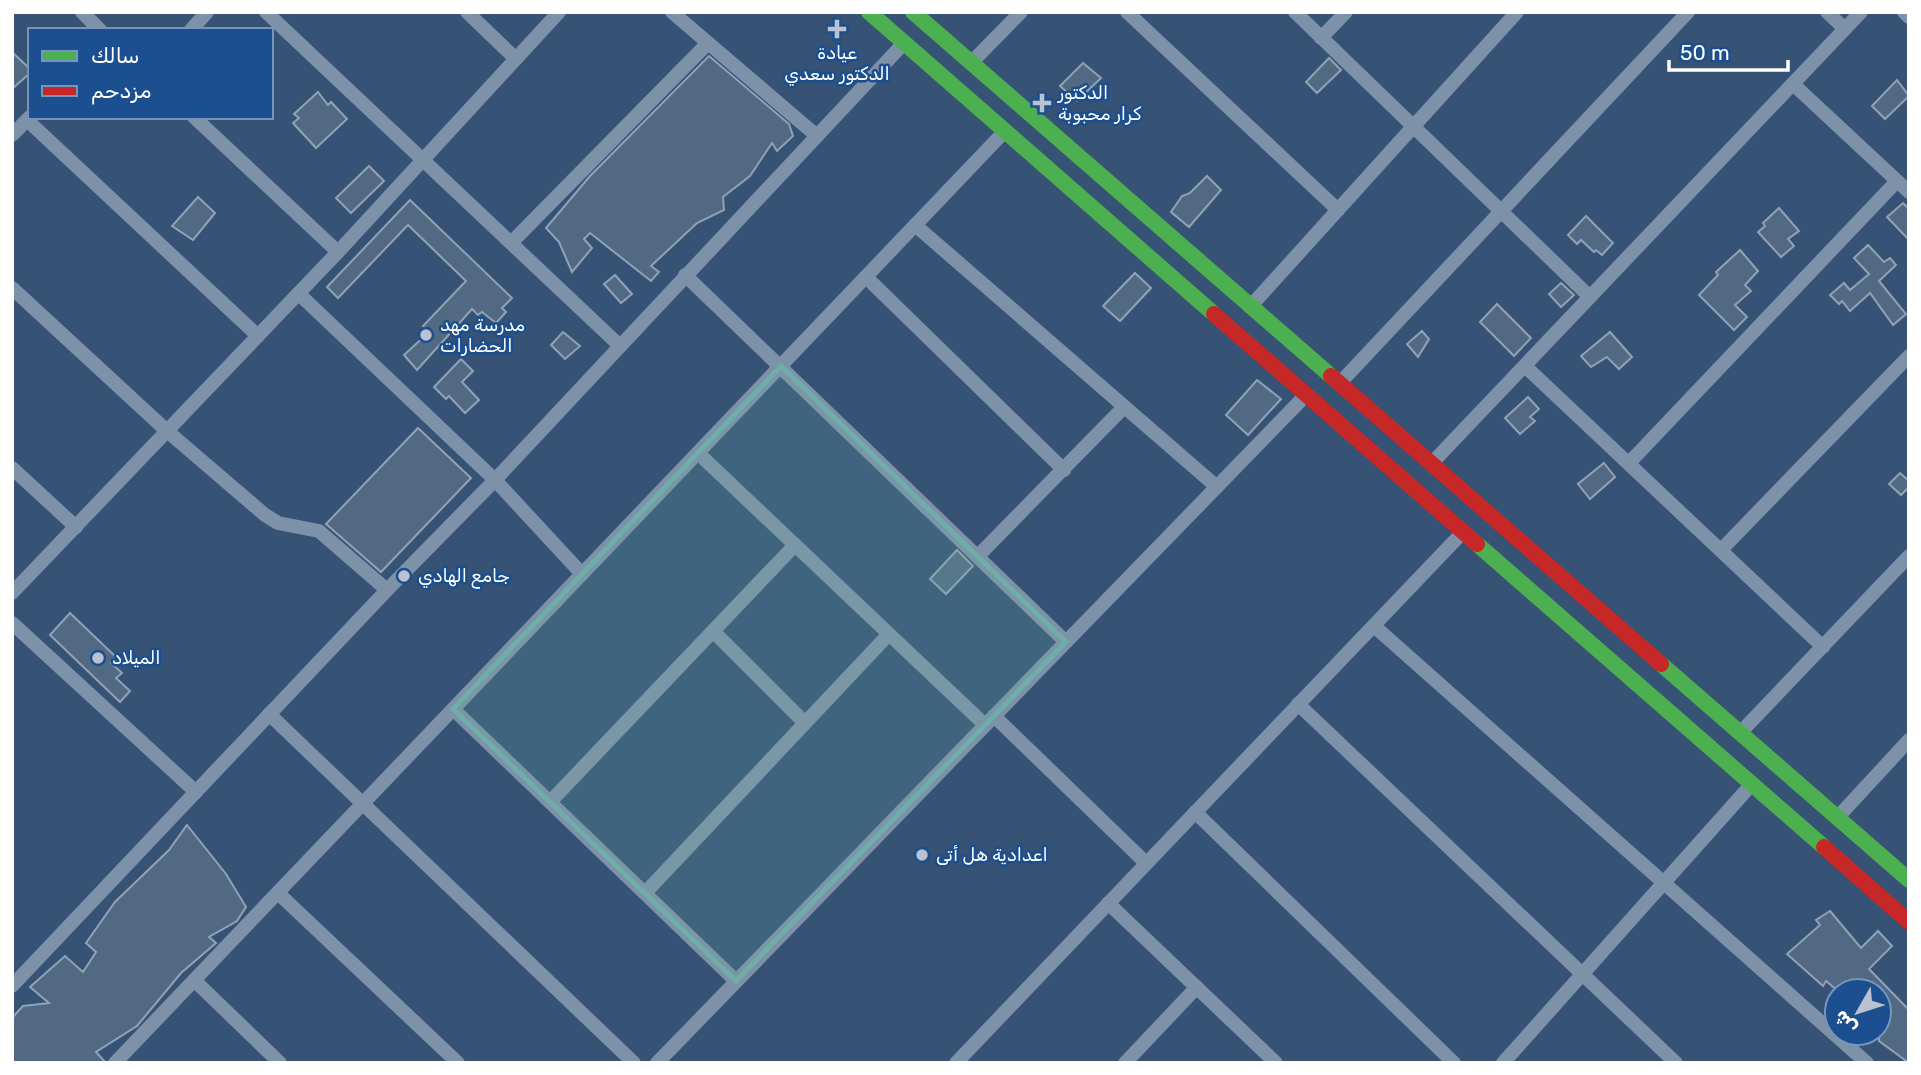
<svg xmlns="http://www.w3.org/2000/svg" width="1921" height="1075" font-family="Rubik,Cairo,sans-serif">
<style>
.building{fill:#526984;stroke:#92a2b6;stroke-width:2}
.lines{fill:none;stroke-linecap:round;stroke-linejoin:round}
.street{stroke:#7d92a8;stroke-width:14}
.fast{stroke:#4caf50;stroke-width:16}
.jam{stroke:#c62828;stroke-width:16}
.marked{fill:#6fada8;fill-opacity:0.2;stroke:#6fada8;stroke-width:5;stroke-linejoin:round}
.poi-dot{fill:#b9c2ce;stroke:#1b4f8f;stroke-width:2.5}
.labels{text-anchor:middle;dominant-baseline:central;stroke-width:5;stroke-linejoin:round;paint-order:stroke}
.poi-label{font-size:18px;fill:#fff;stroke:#1b4f8f;text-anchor:start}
</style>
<rect width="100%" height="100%" fill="#365274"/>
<g class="building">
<path d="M12,52L30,69V73L12,89Z"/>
<path d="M709,56L789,124L793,136L777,151L772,143L750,176L723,197L724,210L697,223L651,266L659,272L651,281L590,233L584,239L592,248L572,272L559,242L546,228L590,176Z"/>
<path d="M1329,58L1341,70L1317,93L1306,82Z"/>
<path d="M1083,63L1101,78L1077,101L1060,86Z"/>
<path d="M1897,80L1909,96L1885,119L1872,106Z"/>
<path d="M318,92L328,105L331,102L347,119L316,148L293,123L299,118L294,114Z"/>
<path d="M369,166L384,181L351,213L336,198Z"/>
<path d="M1207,176L1221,190L1189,227L1171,212L1182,196L1190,193Z"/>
<path d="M198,197L215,213L193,240L172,226Z"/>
<path d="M410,200L512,298L502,308L506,312L496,323L482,312L478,315L472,309L417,370L404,355L429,332L423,326L466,281L408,225L338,298L327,287Z"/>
<path d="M1903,203L1909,209V240L1887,217Z"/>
<path d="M1779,208L1799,231L1788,239L1794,246L1781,257L1758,232L1765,226L1763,223Z"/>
<path d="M1586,216L1613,243L1602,255L1596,250L1594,252L1581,240L1577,244L1568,235Z"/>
<path d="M1868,245L1884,262L1890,258L1896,265L1879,281L1906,314L1893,325L1870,293L1850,311L1842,301L1839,304L1830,295L1844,283L1850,290L1869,274L1854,258Z"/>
<path d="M1740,250L1758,271L1745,285L1751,291L1735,305L1747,317L1734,330L1699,295L1718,275L1716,272Z"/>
<path d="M1135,273L1151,288L1120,321L1103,306Z"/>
<path d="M615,275L632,294L621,303L604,284Z"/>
<path d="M1561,283L1574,295L1561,307L1549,294Z"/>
<path d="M1497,304L1531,338L1514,356L1480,322Z"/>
<path d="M1422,331L1429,339L1418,357L1407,344Z"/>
<path d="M563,332L580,346L565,359L551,345Z"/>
<path d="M1610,332L1632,357L1619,369L1607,357L1591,367L1581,356Z"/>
<path d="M461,359L473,371L462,382L479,400L465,413L449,396L446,399L434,387Z"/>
<path d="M1257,380L1281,399L1248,435L1226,415Z"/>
<path d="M1528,397L1539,409L1530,417L1535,421L1520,434L1505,418Z"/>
<path d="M418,428L471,478L381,572L326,524Z"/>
<path d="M1604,463L1615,477L1590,499L1578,484Z"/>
<path d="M1900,473L1909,481V487L1901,495L1889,484Z"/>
<path d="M957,550L973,566L946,594L930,579Z"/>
<path d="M70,613L116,657L111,663L122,673L116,678L130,691L120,702L50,635Z"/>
<path d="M187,825L226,874L246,907L237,921L209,937L216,943L181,973L137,1026L96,1052L106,1063H12V1018L23,1006L49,1003L30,987L65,956L83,972L96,952L86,943L115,902L169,850Z"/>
<path d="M1830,911L1861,948L1878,931L1892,946L1869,969L1909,1010V1063L1879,1041V991H1838L1826,981L1823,986L1787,954L1820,925L1816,920Z"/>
</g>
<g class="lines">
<g class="street">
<path d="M82,12L100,30"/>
<path d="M266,12L619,345"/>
<path d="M467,12L516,59"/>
<path d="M672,12L817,136"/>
<path d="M1127,12L1338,210"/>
<path d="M1295,12L1590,297"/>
<path d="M1827,12L1845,29"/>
<path d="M1904,12L1909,17"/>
<path d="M191,30L207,12"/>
<path d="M1321,38L1346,12"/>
<path d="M971,63L1021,12"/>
<path d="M1793,84L1909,192"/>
<path d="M194,117L338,252"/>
<path d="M27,120L258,336"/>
<path d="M12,135L30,117"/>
<path d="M915,225L1217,487"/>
<path d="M511,243L708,43"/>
<path d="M685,275L1066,642"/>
<path d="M866,277L1064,470"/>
<path d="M12,288L167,431L265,515L278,523L319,531L387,590"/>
<path d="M299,294L495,480L582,574"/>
<path d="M1250,307L1517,12"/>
<path d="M1525,366L1823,647"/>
<path d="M1339,384L1688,12"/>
<path d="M698,453L985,725"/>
<path d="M1629,463L1897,181"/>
<path d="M1431,464L1861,12"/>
<path d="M12,468L76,527"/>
<path d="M1721,550L1909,356"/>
<path d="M978,556L1123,408"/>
<path d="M12,593L338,252L559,12"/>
<path d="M12,623L196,792"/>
<path d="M1374,626L1867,1063"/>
<path d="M713,631L805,723"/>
<path d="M1298,704L1676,1063"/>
<path d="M453,709L736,981"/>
<path d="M269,714L634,1063"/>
<path d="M994,716L1146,863"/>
<path d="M1740,733L1909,556"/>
<path d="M550,802L795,545"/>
<path d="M1195,812L1454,1063"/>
<path d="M1837,818L1909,740"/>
<path d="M278,893L458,1063"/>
<path d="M645,893L889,634"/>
<path d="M1108,903L1276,1063"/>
<path d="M194,980L280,1063"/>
<path d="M12,986L387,590L495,480L904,43"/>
<path d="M115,1063L1005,131"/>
<path d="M657,1063L1306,395"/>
<path d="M956,1063L1463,532"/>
<path d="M1125,1063L1197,987"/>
<path d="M1503,1063L1751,785"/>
</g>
<g class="fast">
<path d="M869,12L1214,314"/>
<path d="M913,12L1331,376"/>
<path d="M1477,544L1824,847"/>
<path d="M1661,664L1909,880"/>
</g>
<g class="jam">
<path d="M1214,314L1477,544"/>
<path d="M1331,376L1661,664"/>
<path d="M1824,847L1909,922"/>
</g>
</g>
<path class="marked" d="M781,366L1066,642L736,981L453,709Z"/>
<g class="poi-dot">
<path d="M833.5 18.5h7v7h7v7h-7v7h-7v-7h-7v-7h7z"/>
<path d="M1038.5 92.5h7v7h7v7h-7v7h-7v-7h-7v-7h7z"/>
<circle cx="426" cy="335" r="7"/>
<circle cx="404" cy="576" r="7"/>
<circle cx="98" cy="658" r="7"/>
<circle cx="922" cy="855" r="7"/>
</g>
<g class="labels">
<g class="poi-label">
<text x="837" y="53" text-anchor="middle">عيادة<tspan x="837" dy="21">الدكتور سعدي</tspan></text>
<text x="1058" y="93">الدكتور<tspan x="1058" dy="21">كرار محبوبة</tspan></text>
<text x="440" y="325">مدرسة مهد<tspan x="440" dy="21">الحضارات</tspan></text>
<text x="418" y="576">جامع الهادي</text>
<text x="112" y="658">الميلاد</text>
<text x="936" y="855">اعدادية هل أتى</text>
</g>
</g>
<rect width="1921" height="1075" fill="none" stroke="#ffffff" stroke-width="28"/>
<rect x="28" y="28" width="245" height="91" fill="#1b4f8f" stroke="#7695bc" stroke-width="2"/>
<rect x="42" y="51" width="35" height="10" fill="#4caf50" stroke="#7695bc" stroke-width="2"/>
<text x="91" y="63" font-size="21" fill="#ffffff">سالك</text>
<rect x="42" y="86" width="35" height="10" fill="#c62828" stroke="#7695bc" stroke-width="2"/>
<text x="91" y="98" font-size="21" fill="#ffffff">مزدحم</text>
<g transform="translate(1858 1012) rotate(231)"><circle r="33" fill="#1b4f8f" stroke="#7695bc" stroke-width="2"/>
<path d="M0-5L12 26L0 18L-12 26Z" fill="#b9c2ce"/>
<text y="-10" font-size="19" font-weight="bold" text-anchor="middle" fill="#ffffff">ش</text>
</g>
<path d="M1669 60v10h119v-10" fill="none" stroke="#ffffff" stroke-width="3.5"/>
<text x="1680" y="60" font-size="21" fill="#ffffff" stroke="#1b4f8f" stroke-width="5" paint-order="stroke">50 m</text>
</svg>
